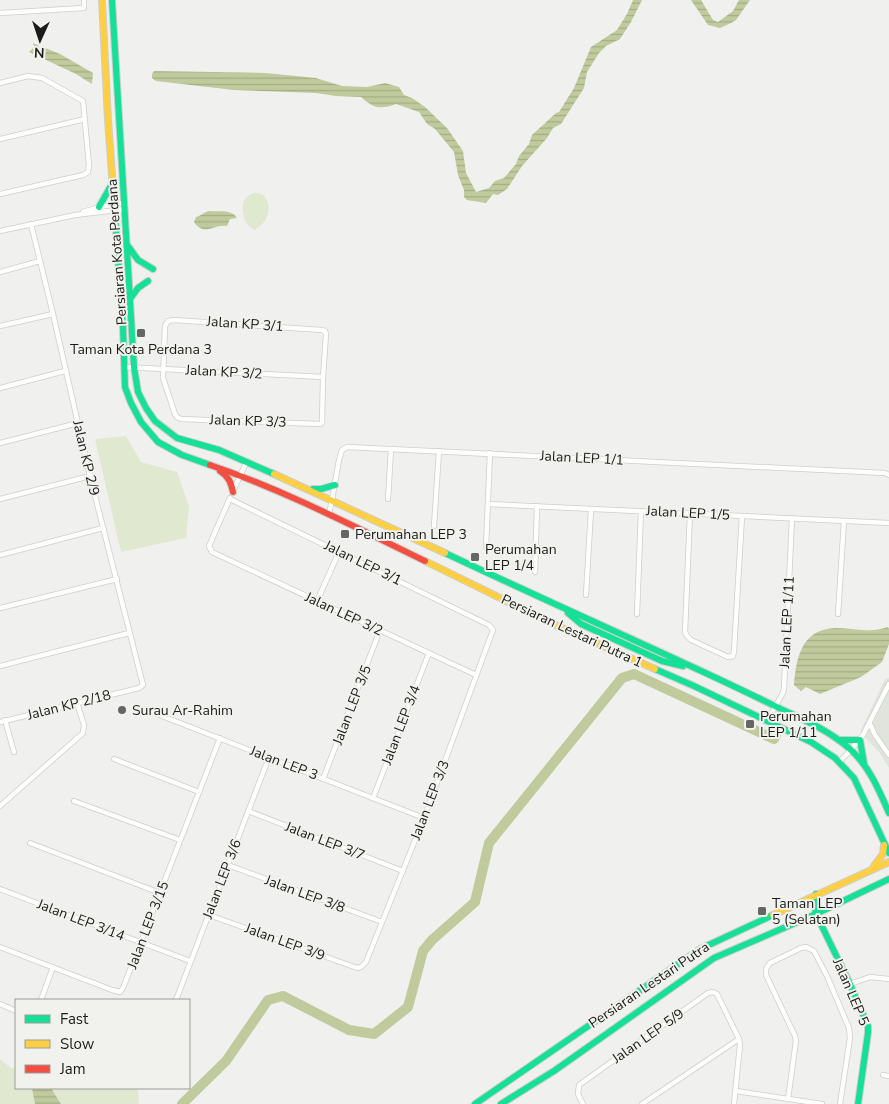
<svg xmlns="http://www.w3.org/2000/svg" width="889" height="1104" font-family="'Nunito Sans',sans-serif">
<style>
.built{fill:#e1e4dc}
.park{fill:#e1e8d0}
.water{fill:url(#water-rules)}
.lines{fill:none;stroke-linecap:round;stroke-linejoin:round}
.river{stroke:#c0ca9c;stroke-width:10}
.street-casing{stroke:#cececc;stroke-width:6}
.fast-casing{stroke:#cececc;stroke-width:8}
.slow-casing{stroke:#cececc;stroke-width:8}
.jam-casing{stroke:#cececc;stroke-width:8}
.street{stroke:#fdfdfc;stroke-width:4.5}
.fast{stroke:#16e098;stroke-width:6}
.slow{stroke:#ffcf43;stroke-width:6}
.jam{stroke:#f24e42;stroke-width:6}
.poi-dot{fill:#666664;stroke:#f1f2ed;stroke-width:2}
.labels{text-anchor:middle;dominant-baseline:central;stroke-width:4;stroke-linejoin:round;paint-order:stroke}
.street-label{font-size:14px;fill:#1b1b19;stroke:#f1f2ed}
.poi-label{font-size:14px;fill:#1b1b19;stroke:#f1f2ed;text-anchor:start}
</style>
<defs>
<pattern id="water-rules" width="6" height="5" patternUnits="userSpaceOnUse" patternTransform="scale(1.25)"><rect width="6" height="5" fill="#c0ca9c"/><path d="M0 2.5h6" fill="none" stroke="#a4ad86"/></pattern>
</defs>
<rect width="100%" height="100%" fill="#f0f1ee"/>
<path class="built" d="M889,678V768L879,752L860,732L885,679Z"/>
<g class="park">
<path d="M253,193C269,191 272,210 265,221C262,225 258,227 255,230C245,227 240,211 244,201C246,197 249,195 253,193Z"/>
<path d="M126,436L141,462L177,472L189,507L186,538L121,552L95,439Z"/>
<path d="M0,1059L12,1069L16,1066V1088H138L139,1104H0Z"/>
</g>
<g class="water">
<path d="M633,0H642L631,22L620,39L606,46L599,53L587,72L584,88L561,124L553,128L547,138L522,166L507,189L498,195L493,194L486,203L467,200L464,197V190L458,175L454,152L435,129L427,124L419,112L396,104C380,110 373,108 361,97L336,96L316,93L234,90L156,81L152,78V74L154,71L265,73L316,78L342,86L367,87L385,83L399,87L404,95L412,98L425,107L447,128L463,151L466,173L476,192L489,188L495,181L504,178L516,164L519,156L529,144L532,135L556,113L559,112L574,88L591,47L617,30L627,14Z"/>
<path d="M691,0H701L713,20L718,22L733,11L739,0H750L736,20L731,23L720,28L708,25Z"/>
<path d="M33,43L60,54L93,73L92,84L76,74L29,52L34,47Z"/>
<path d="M209,211C218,212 232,209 237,218L230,219L227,226C214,224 204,237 194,222L196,217C201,216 204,212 209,211Z"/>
<path d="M888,627L889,629V644L882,662L861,677L820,694L806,687L801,691L794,685C796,659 801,630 834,628C847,628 860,631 873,630C878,630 883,628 888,627Z"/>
<path d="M32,1088H51L61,1104H35Z"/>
</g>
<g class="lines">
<path class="river" d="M182,1104L226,1061L268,1000L283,996L349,1030L374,1034L408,1007L423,951L432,940L475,902L489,843L622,678L634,674L774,739L776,735"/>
<defs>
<g id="street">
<path d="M0,13L84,8V0"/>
<path d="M0,83L28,76L42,78L83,101L89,165L88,172L83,175L0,194"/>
<path d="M0,139L85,119"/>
<path d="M83,212L99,207L124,203"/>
<path d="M0,231L75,215L125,209"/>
<path d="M0,272L40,261"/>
<path d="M174,320L322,330L325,331L326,334L323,377L322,423L320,424L181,419L177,417L175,414L163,378L165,326L168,321Z"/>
<path d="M0,326L53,314"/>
<path d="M124,367L323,377"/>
<path d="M0,388L65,371"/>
<path d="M0,443L78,423"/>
<path d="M233,491L247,461"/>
<path d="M230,498L209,546L212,552L476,675"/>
<path d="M0,499L90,476"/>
<path d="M388,499L391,449"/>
<path d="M488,504L889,523"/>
<path d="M690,513L685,632L687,636L691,640L728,657L733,656L734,651L742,516"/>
<path d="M329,514L332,500L339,460L342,450L347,447L885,473L889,475"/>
<path d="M434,526L439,451"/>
<path d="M486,547L490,453"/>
<path d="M0,555L103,528"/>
<path d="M535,572L537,506"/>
<path d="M586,595L591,509"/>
<path d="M317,601L339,552"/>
<path d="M0,608L117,579"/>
<path d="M637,614L641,511"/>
<path d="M838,614L844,521"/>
<path d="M0,666L129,633"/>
<path d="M144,709L424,818"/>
<path d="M5,720L14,752"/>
<path d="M767,721L783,693L784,688L792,518"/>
<path d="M0,722L139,688L143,685L90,476L53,314L31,224"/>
<path d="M870,724L875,735L889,755"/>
<path d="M114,759L199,792"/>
<path d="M839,762L851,750L863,735L889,684"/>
<path d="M323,779L380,630"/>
<path d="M373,798L429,653"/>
<path d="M74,801L180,840"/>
<path d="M0,806L83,733L84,725L77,703"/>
<path d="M248,811L403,871"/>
<path d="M30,843L160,893"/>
<path d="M228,865L382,922"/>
<path d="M0,889L190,961"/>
<path d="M209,915L357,968L361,967L366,962L424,818L493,630L489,625L230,499"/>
<path d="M0,947L112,990L120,992L123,988L220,738"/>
<path d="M850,984L870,977L889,979"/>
<path d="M41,1000L53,967"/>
<path d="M176,1000L269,757"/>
<path d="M0,1004L16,1011"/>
<path d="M883,1075L889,1076"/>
<path d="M736,1091L822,1104"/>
<path d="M788,1099L796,1041L795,1036L766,975V969L770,963L801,948L806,947L814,951L827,976L849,1028L850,1038L840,1104"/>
<path d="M583,1104L578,1094L579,1085L708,993L713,992L717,994L739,1039L740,1045L734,1104"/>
<path d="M642,1104L739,1039"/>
</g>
<g id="fast">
<path d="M112,0L134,367L138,392L146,408L155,421L177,438L219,450L274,474"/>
<path d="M114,202L123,327L125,387L131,403L141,422L158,442L182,455L210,465"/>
<path d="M99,207L112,184"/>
<path d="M128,246L138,260L153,269"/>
<path d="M130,299L138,288L148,281"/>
<path d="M313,489H321L335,485"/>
<path d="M445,553C538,597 633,639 727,683C746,692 765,701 785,711C807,721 831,732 850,749C869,766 879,790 889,813"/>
<path d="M568,613L581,624L662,661L683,666"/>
<path d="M655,669L694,686L811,742L835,758L854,778L889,853"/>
<path d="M839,740H860L864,763"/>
<path d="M816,894L814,902L816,914L850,984L868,1026V1033L858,1104"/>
<path d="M475,1104L700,949L773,915"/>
<path d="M501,1104L554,1071L714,958L816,914L889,879"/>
</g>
<g id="slow">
<path d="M102,0L108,120L114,202"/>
<path d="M274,474L445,553"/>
<path d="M425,561L551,623L655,669"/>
<path d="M874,866L883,854L884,845"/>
<path d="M773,915L889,862"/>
</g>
<g id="jam">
<path d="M210,465C284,490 355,527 425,561"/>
<path d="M220,471C228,476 231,482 233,492"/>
</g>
</defs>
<use href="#street" class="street-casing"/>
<use href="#fast" class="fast-casing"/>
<use href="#slow" class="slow-casing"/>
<use href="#jam" class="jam-casing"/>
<use href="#street" class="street"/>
<use href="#fast" class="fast"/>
<use href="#slow" class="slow"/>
<use href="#jam" class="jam"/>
</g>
<g class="poi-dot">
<rect x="136" y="328" width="10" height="10" rx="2.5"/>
<rect x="340" y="529" width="10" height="10" rx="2.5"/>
<rect x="470" y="552" width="10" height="10" rx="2.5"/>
<circle cx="122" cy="710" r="5"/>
<rect x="745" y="719" width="10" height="10" rx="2.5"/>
<rect x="757" y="906" width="10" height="10" rx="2.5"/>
</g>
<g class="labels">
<g class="street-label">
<text transform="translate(117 252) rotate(-94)">Persiaran Kota Perdana</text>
<text transform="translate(245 324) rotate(4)">Jalan KP 3/1</text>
<text transform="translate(224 372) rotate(3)">Jalan KP 3/2</text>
<text transform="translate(248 421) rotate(2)">Jalan KP 3/3</text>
<text transform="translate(86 458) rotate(77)">Jalan KP 2/9</text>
<text transform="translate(582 458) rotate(3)">Jalan LEP 1/1</text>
<text transform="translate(688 513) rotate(3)">Jalan LEP 1/5</text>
<text transform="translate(363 563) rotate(26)">Jalan LEP 3/1</text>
<text transform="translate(344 614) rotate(25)">Jalan LEP 3/2</text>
<text transform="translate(787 622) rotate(-87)">Jalan LEP 1/11</text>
<text transform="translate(572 631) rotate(25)">Persiaran Lestari Putra 1</text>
<text transform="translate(69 705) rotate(-14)">Jalan KP 2/18</text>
<text transform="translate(352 705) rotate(-69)">Jalan LEP 3/5</text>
<text transform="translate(401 725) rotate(-69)">Jalan LEP 3/4</text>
<text transform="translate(284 763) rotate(21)">Jalan LEP 3</text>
<text transform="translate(430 800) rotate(-69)">Jalan LEP 3/3</text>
<text transform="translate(325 841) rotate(21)">Jalan LEP 3/7</text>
<text transform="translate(222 879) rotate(-69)">Jalan LEP 3/6</text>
<text transform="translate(305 894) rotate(20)">Jalan LEP 3/8</text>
<text transform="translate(81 920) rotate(21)">Jalan LEP 3/14</text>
<text transform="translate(148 925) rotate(-69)">Jalan LEP 3/15</text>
<text transform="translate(285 942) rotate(20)">Jalan LEP 3/9</text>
<text transform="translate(649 985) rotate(-34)">Persiaran Lestari Putra</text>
<text transform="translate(851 992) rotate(67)">Jalan LEP 5</text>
<text transform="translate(648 1036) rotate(-35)">Jalan LEP 5/9</text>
</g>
<g class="poi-label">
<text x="141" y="349" text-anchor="middle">Taman Kota Perdana 3</text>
<text x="355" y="534">Perumahan LEP 3</text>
<text x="485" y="549">Perumahan<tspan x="485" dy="16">LEP 1/4</tspan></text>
<text x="132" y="710">Surau Ar-Rahim</text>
<text x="760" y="716">Perumahan<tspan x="760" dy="16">LEP 1/11</tspan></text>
<text x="772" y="903">Taman LEP<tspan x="772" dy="16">5 (Selatan)</tspan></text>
</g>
</g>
<rect x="15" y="999" width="175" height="90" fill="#f1f2ed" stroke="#9b9c98"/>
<rect x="25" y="1015" width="25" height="8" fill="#16e098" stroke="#9b9c98"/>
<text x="60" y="1024" font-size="15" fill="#1b1b19">Fast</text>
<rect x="25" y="1040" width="25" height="8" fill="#ffcf43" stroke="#9b9c98"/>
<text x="60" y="1049" font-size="15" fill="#1b1b19">Slow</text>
<rect x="25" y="1065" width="25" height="8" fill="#f24e42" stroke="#9b9c98"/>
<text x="60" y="1074" font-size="15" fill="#1b1b19">Jam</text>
<g transform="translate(40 40) rotate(183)" stroke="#f1f2ed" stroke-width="4" paint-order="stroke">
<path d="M0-4L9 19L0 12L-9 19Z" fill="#1b1b19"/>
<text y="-8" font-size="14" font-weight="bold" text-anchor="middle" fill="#1b1b19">N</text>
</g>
</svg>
